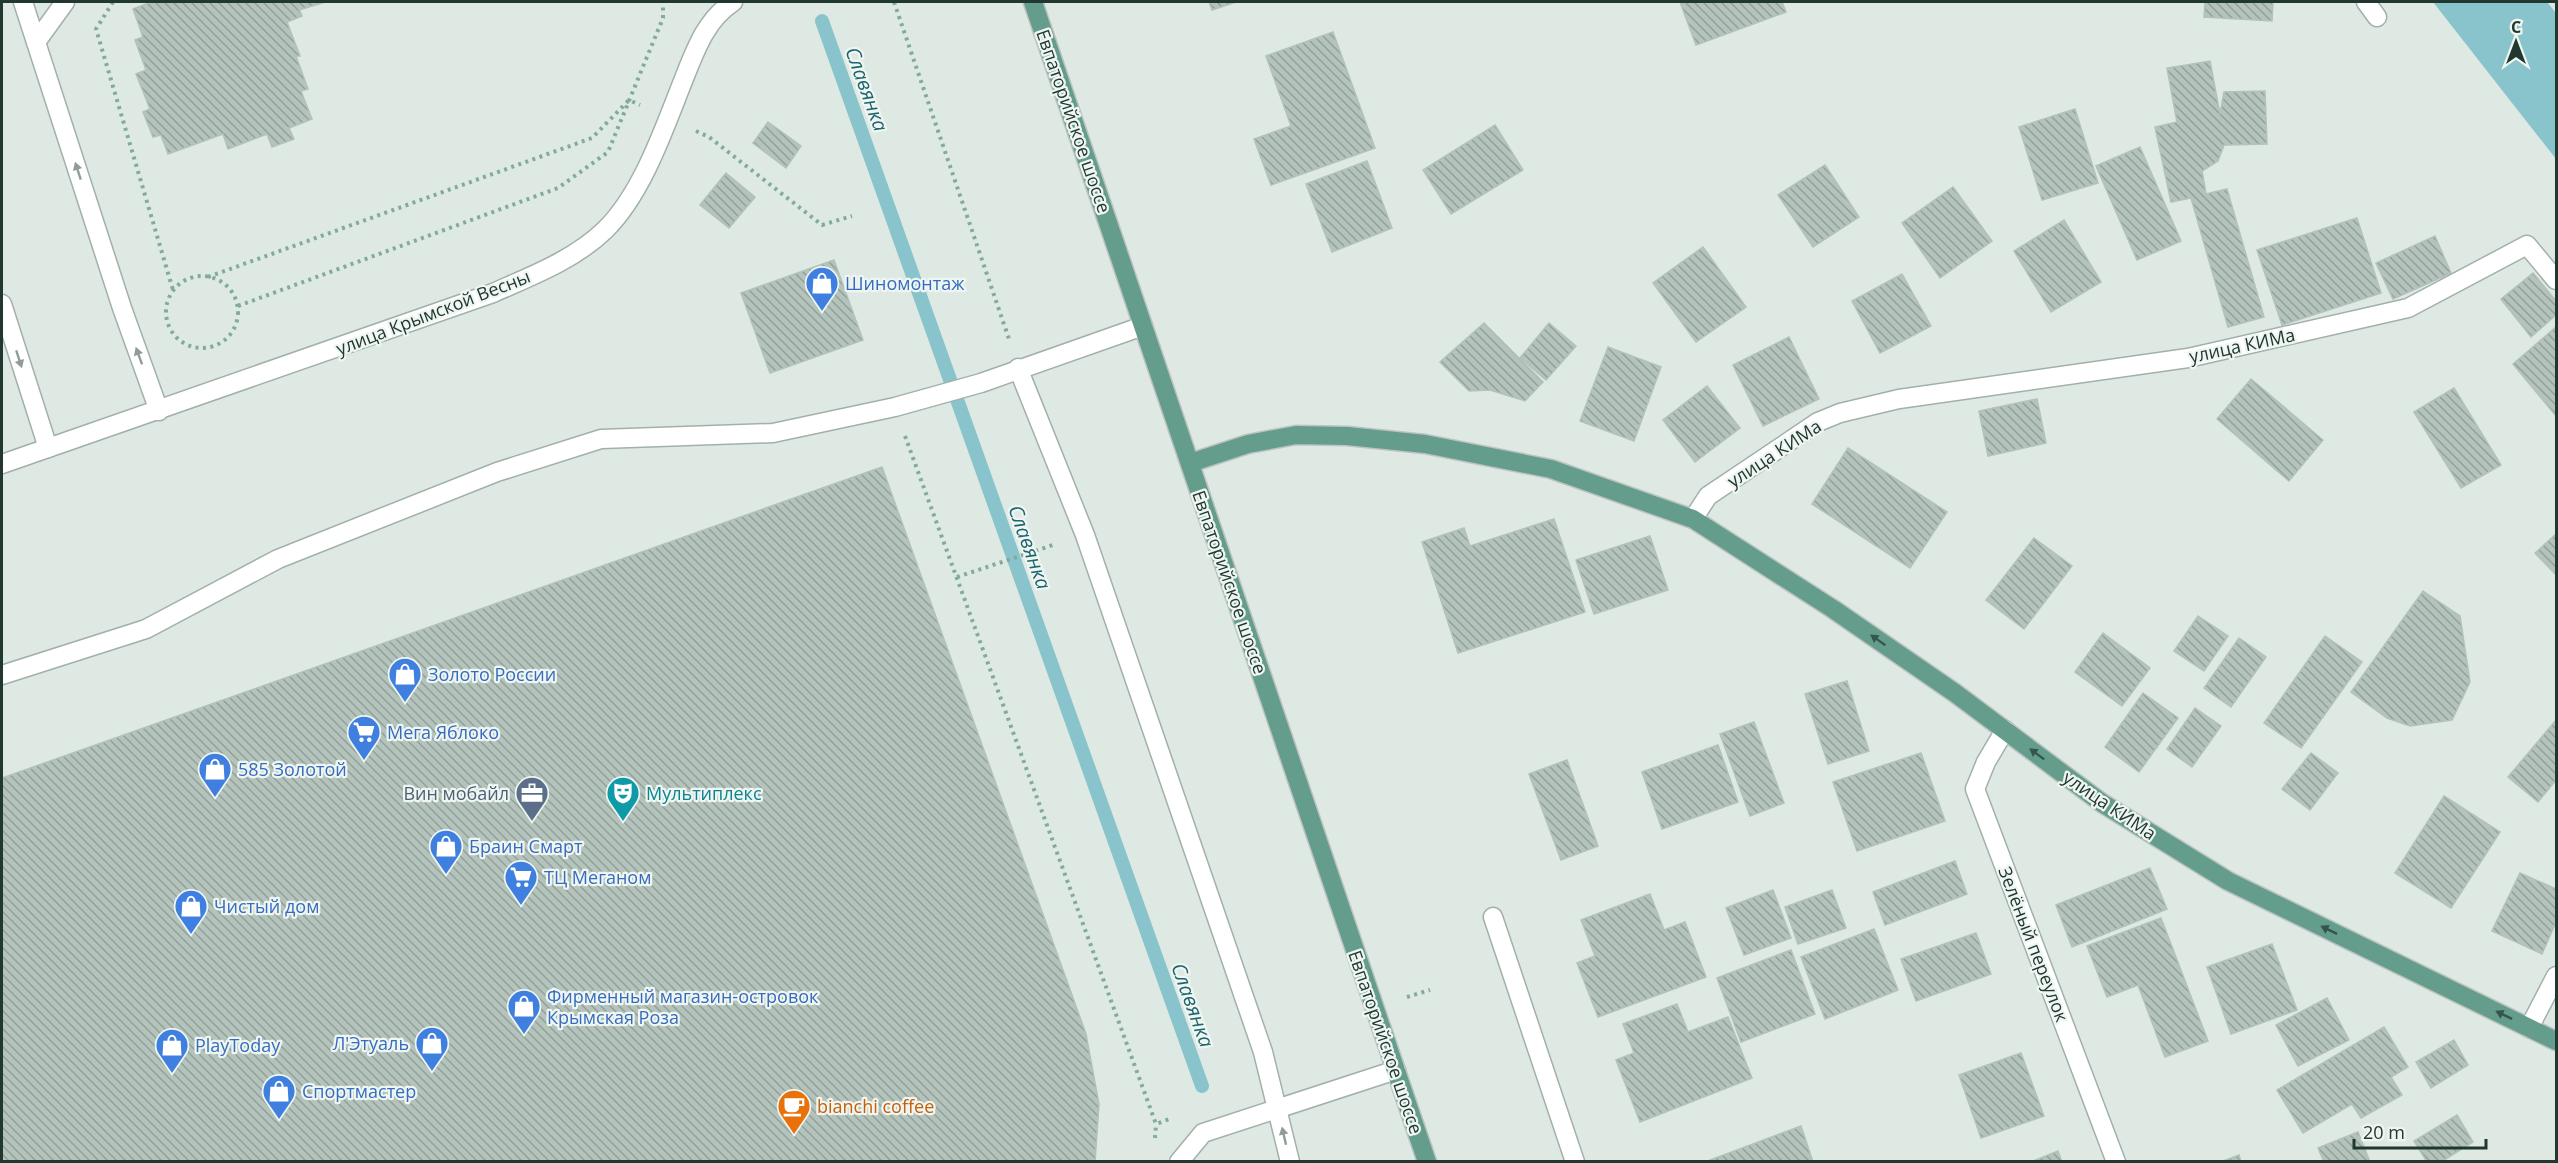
<svg xmlns="http://www.w3.org/2000/svg" width="2558" height="1163" font-family="'Open Sans',sans-serif">
<style>
.water{fill:#89c4cc}
.lines{fill:none;stroke-linecap:round;stroke-linejoin:round}
.stream{stroke:#89c4cc;stroke-width:14}
.building{fill:url(#building-back-hatch);stroke:#b2c2bb;stroke-width:1.5}
.lane-casing{stroke:#a2b0ab;stroke-width:21}
.street-casing{stroke:#a2b0ab;stroke-width:21}
.primary-casing{stroke:#bcc3c1;stroke-width:21}
.path{stroke:#81ab9c;stroke-width:4;stroke-dasharray:3 4.5;stroke-linecap:butt}
.lane{stroke:#fff;stroke-width:18}
.street{stroke:#fff;stroke-width:18}
.primary{stroke:#659d8c;stroke-width:18}
.oneway{fill:#909c98}
.oneway2{fill:#35564c}
.labels{text-anchor:middle;dominant-baseline:central;stroke-width:4.5;stroke-linejoin:round;paint-order:stroke}
.street-label{font-size:18px;fill:#213831;stroke:#eff6f2}
.shop-label{font-size:18px;fill:#366cbe;stroke:#eff6f2;text-anchor:start}
.service-label{font-size:18px;fill:#4e5e75;stroke:#eff6f2;text-anchor:end}
.culture-label{font-size:18px;fill:#0d838f;stroke:#eff6f2;text-anchor:start}
.food-label{font-size:18px;fill:#c56008;stroke:#eff6f2;text-anchor:start}
.water-label{font-size:20px;font-style:italic;fill:#1f6570;stroke:#eff6f2}
</style>
<defs>
<pattern id="building-back-hatch" width="6" height="6" patternUnits="userSpaceOnUse" patternTransform="scale(1.5)"><rect width="6" height="6" fill="#b4c4bd"/><path d="M-1 5l2 2M0 0l6 6M5-1l2 2" fill="none" stroke="#92a09a"/></pattern>
</defs>
<rect width="100%" height="100%" fill="#dfe9e4"/>
<path class="water" d="M2433,2H2547L2556,13V159Z"/>
<g class="lines">
<path class="stream" d="M822,21L1202,1086"/>
</g>
<g class="building">
<path d="M151,2H296L302,16L287,22L300,56H296L308,89L301,91L312,119L289,128L294,139L272,147L267,134L228,149L223,134L168,154L161,135L153,137L143,112L150,109L136,74L146,70L135,40L143,37L133,9Z"/>
<path d="M296,2H325L299,10Z"/>
<path d="M1209,2H1236L1212,10Z"/>
<path d="M1680,2H1782L1786,12L1696,45Z"/>
<path d="M2205,2H2273L2272,21L2204,17Z"/>
<path d="M1333,32L1375,148L1271,185L1254,139L1291,126L1266,56Z"/>
<path d="M2210,61L2220,114L2224,92L2265,91L2267,144L2224,145L2218,161L2202,171L2206,194L2227,189L2264,317L2228,327L2191,198L2171,202L2155,127L2177,122L2167,68Z"/>
<path d="M2075,109L2098,183L2042,200L2019,127Z"/>
<path d="M768,122L801,146L786,168L753,143Z"/>
<path d="M1495,125L1523,170L1451,214L1423,170Z"/>
<path d="M2140,147L2181,241L2137,260L2096,166Z"/>
<path d="M1367,161L1392,228L1332,252L1306,184Z"/>
<path d="M1825,165L1859,217L1813,247L1778,195Z"/>
<path d="M726,173L755,197L729,228L700,205Z"/>
<path d="M1953,187L1992,241L1940,278L1902,223Z"/>
<path d="M2357,218L2381,293L2282,325L2257,250Z"/>
<path d="M2064,220L2101,282L2051,312L2014,251Z"/>
<path d="M2435,236L2451,273L2393,299L2376,263Z"/>
<path d="M1703,247L1746,307L1696,342L1653,283Z"/>
<path d="M834,260L863,340L770,373L741,293Z"/>
<path d="M2533,273L2556,301V315L2531,337L2501,299Z"/>
<path d="M1902,274L1931,326L1880,353L1852,301Z"/>
<path d="M1484,323L1543,382L1525,401L1490,390L1469,391L1440,362Z"/>
<path d="M1549,323L1576,346L1546,380L1520,358Z"/>
<path d="M2556,327V416L2513,364Z"/>
<path d="M1789,337L1819,399L1763,426L1733,365Z"/>
<path d="M1608,347L1661,367L1634,441L1580,421Z"/>
<path d="M2251,379L2323,440L2289,481L2217,419Z"/>
<path d="M1707,386L1740,428L1695,462L1663,420Z"/>
<path d="M2454,388L2501,465L2461,488L2414,412Z"/>
<path d="M2037,399L2046,443L1988,456L1979,411Z"/>
<path d="M1848,448L1947,512L1910,568L1812,504Z"/>
<path d="M882,467L1086,1034L1099,1104L1095,1162H2V778Z"/>
<path d="M1554,519L1585,612L1458,653L1422,542L1464,528L1470,546Z"/>
<path d="M2556,534V575L2535,553Z"/>
<path d="M1650,536L1668,590L1594,614L1576,560Z"/>
<path d="M2034,538L2072,566L2024,629L1986,600Z"/>
<path d="M2423,591L2460,616L2470,682L2452,720L2410,726L2387,718L2351,692Z"/>
<path d="M2198,616L2228,636L2204,671L2174,651Z"/>
<path d="M2103,633L2150,668L2122,706L2075,672Z"/>
<path d="M2325,636L2362,662L2301,748L2264,723Z"/>
<path d="M2239,638L2266,657L2231,707L2204,688Z"/>
<path d="M1847,681L1869,751L1828,764L1805,694Z"/>
<path d="M2143,693L2178,718L2139,772L2105,747Z"/>
<path d="M2195,708L2221,726L2192,767L2167,749Z"/>
<path d="M2556,720V780L2538,802L2508,777Z"/>
<path d="M1754,722L1784,803L1750,816L1720,734Z"/>
<path d="M1718,745L1738,802L1662,829L1642,772Z"/>
<path d="M1921,753L1945,821L1857,851L1833,782Z"/>
<path d="M2311,753L2338,773L2310,810L2282,789Z"/>
<path d="M1567,760L1598,846L1561,860L1529,774Z"/>
<path d="M2444,796L2500,832L2451,908L2395,873Z"/>
<path d="M1955,861L1967,894L1885,925L1873,892Z"/>
<path d="M2150,868L2167,909L2072,947L2056,905Z"/>
<path d="M2520,873L2556,889V922L2542,954L2492,931Z"/>
<path d="M1773,890L1791,938L1744,955L1726,908Z"/>
<path d="M1832,890L1846,928L1798,944L1785,907Z"/>
<path d="M1650,894L1664,930L1685,922L1706,977L1598,1017L1577,963L1595,956L1581,920Z"/>
<path d="M2161,918L2208,1041L2165,1057L2138,985L2107,997L2087,946Z"/>
<path d="M1874,929L1898,990L1825,1019L1801,957Z"/>
<path d="M1976,933L1991,974L1916,1001L1901,959Z"/>
<path d="M2272,944L2297,1010L2231,1034L2207,967Z"/>
<path d="M1791,950L1815,1014L1741,1042L1717,978Z"/>
<path d="M2327,998L2349,1040L2298,1066L2276,1025Z"/>
<path d="M1677,1004L1688,1032L1728,1017L1752,1078L1640,1122L1616,1060L1634,1053L1623,1024Z"/>
<path d="M2384,1027L2408,1067L2391,1077L2402,1095L2361,1118L2352,1104L2303,1133L2277,1090Z"/>
<path d="M2454,1040L2468,1065L2431,1088L2416,1062Z"/>
<path d="M2021,1053L2044,1116L1981,1138L1959,1075Z"/>
<path d="M2457,1115L2473,1142L2441,1162H2427L2414,1141Z"/>
<path d="M1801,1126L1813,1162H1705Z"/>
<path d="M2358,1132L2370,1162H2324L2318,1148Z"/>
<path d="M2058,1151L2062,1162H2031Z"/>
<path d="M2239,1155L2241,1162H2221Z"/>
</g>
<g class="lines">
<defs>
<g id="lane">
<path d="M23,2L122,308L159,411"/>
<path d="M2366,2L2377,17"/>
<path d="M36,42L65,2"/>
<path d="M2,304L48,448"/>
<path d="M1018,368L1085,535L1263,1052L1290,1162"/>
<path d="M2,675L146,629L278,559L497,472L601,439L773,433L895,407L981,383L1143,326"/>
<path d="M1493,917L1575,1162"/>
<path d="M1179,1162L1203,1133L1396,1070"/>
</g>
<g id="street">
<path d="M2,464L493,293C531,276 574,260 605,230C641,195 663,132 681,86C694,54 704,21 733,2"/>
<path d="M1693,519L1708,496L1818,422L1840,413L1899,399L2188,358L2408,308L2527,245L2556,280"/>
<path d="M2005,730L1986,762L1975,789L2116,1162"/>
<path d="M2529,1028L2556,976"/>
</g>
<g id="primary">
<path d="M1033,2L1427,1162"/>
<path d="M1190,463L1248,444L1296,435L1347,436L1425,444L1551,469L1693,519L1833,609L1955,693L2102,803L2228,881L2556,1041"/>
</g>
</defs>
<use href="#lane" class="lane-casing"/>
<use href="#street" class="street-casing"/>
<use href="#primary" class="primary-casing"/>
<g class="path">
<path d="M113,2L96,29L173,290"/>
<path d="M894,2L1009,339"/>
<path d="M696,131L709,137L822,225L852,216"/>
<circle cx="202" cy="312" r="36"/>
<path d="M208,277L592,138L629,100L640,105"/>
<path d="M238,306L558,188L608,152L663,18V2"/>
<path d="M905,436L1156,1124L1172,1118"/>
<path d="M957,577L1056,544"/>
<path d="M1407,997L1430,990"/>
<path d="M1155,1138L1156,1124"/>
</g>
<use href="#lane" class="lane"/>
<use href="#street" class="street"/>
<use href="#primary" class="primary"/>
</g>
<defs><path id="oneway-solid" d="M-6-.8H1V-3.2L6.5 0L1 3.2V.8H-6Z" transform="scale(1.5)"/></defs>
<g class="oneway">
<use href="#oneway-solid" transform="translate(78 171) rotate(-108)"/>
<use href="#oneway-solid" transform="translate(139 356) rotate(-110)"/>
<use href="#oneway-solid" transform="translate(19 359) rotate(72)"/>
<use href="#oneway-solid" transform="translate(1284 1136) rotate(-103)"/>
</g>
<g class="oneway2">
<use href="#oneway-solid" transform="translate(1878 640) rotate(-145)"/>
<use href="#oneway-solid" transform="translate(2037 754) rotate(-143)"/>
<use href="#oneway-solid" transform="translate(2329 930) rotate(-154)"/>
<use href="#oneway-solid" transform="translate(2504 1015) rotate(-154)"/>
</g>
<defs>
<symbol id="shop-pin" viewBox="-11 -11 22 30"><path d="M0 17L-7.5 6A9.5 9.5 0 1 1 7.5 6Z" fill="#3f7fe0" stroke="#eff6f2"/><path d="M-5-2.5h2.3a2.7 3.5 0 0 1 5.4 0H5L5.5 6h-11ZM-1.5-2.5h3a1.5 2.3 0 0 0-3 0Z" fill="#fff"/></symbol>
<symbol id="supermarket-pin" viewBox="-11 -11 22 30"><path d="M0 17L-7.5 6A9.5 9.5 0 1 1 7.5 6Z" fill="#3f7fe0" stroke="#eff6f2"/><path d="M-6-5.5h2.5l.6 2H6L4.5 2H-2.5L-4.4-4H-6ZM-1.5 3.2a1.3 1.3 0 1 0 .1 0ZM3 3.2a1.3 1.3 0 1 0 .1 0Z" fill="#fff"/></symbol>
<symbol id="office-pin" viewBox="-11 -11 22 30"><path d="M0 17L-7.5 6A9.5 9.5 0 1 1 7.5 6Z" fill="#5c6f8a" stroke="#eff6f2"/><path d="M-6-3h4V-5.5h4V-3h4V5H-6ZM-1-4.5V-3h2v-1.5ZM-6 0V1H6V0Z" fill="#fff"/></symbol>
<symbol id="theatre-pin" viewBox="-11 -11 22 30"><path d="M0 17L-7.5 6A9.5 9.5 0 1 1 7.5 6Z" fill="#0f9aa8" stroke="#eff6f2"/><path d="M-5-5.5Q0-4 5-5.5V0Q5 5 0 6Q-5 5-5 0ZM-3.3-2.5H-1v1.5H-3.3ZM1-2.5H3.3v1.5H1ZM-2.8 1Q0 5.5 2.8 1Z" fill="#fff"/></symbol>
<symbol id="cafe-pin" viewBox="-11 -11 22 30"><path d="M0 17L-7.5 6A9.5 9.5 0 1 1 7.5 6Z" fill="#e8710a" stroke="#eff6f2"/><path d="M-5.5-4.5H6V0H3Q3 3.5 0 3.5H-2.5Q-5.5 3.5-5.5 0ZM3-3.2v2h1.7v-2ZM-6 4.5H4V6H-6Z" fill="#fff"/></symbol>
</defs>
<g fill-rule="evenodd">
<use href="#shop-pin" x="803" y="264" width="38" height="52"/>
<use href="#shop-pin" x="386" y="655" width="38" height="52"/>
<use href="#supermarket-pin" x="345" y="713" width="38" height="52"/>
<use href="#shop-pin" x="196" y="750" width="38" height="52"/>
<use href="#office-pin" x="513" y="774" width="38" height="52"/>
<use href="#theatre-pin" x="604" y="774" width="38" height="52"/>
<use href="#shop-pin" x="427" y="827" width="38" height="52"/>
<use href="#supermarket-pin" x="502" y="858" width="38" height="52"/>
<use href="#shop-pin" x="172" y="887" width="38" height="52"/>
<use href="#shop-pin" x="505" y="987" width="38" height="52"/>
<use href="#shop-pin" x="413" y="1024" width="38" height="52"/>
<use href="#shop-pin" x="153" y="1026" width="38" height="52"/>
<use href="#shop-pin" x="260" y="1072" width="38" height="52"/>
<use href="#cafe-pin" x="775" y="1087" width="38" height="52"/>
</g>
<g class="labels">
<g class="street-label">
<text transform="translate(1074 121) rotate(71)">Евпаторийское шоссе</text>
<text transform="translate(433 312) rotate(-21)">улица Крымской Весны</text>
<text transform="translate(2242 345) rotate(-12)">улица КИМа</text>
<text transform="translate(1774 453) rotate(-33)">улица КИМа</text>
<text transform="translate(1230 582) rotate(71)">Евпаторийское шоссе</text>
<text transform="translate(2110 805) rotate(34)">улица КИМа</text>
<text transform="translate(2034 944) rotate(69)">Зелёный переулок</text>
<text transform="translate(1386 1042) rotate(71)">Евпаторийское шоссе</text>
</g>
<g class="shop-label">
<text x="845" y="283">Шиномонтаж</text>
<text x="428" y="674">Золото России</text>
<text x="387" y="732">Мега Яблоко</text>
<text x="238" y="769">585 Золотой</text>
<text x="469" y="846">Браин Смарт</text>
<text x="544" y="877">ТЦ Меганом</text>
<text x="214" y="906">Чистый дом</text>
<text x="547" y="996">Фирменный магазин-островок<tspan x="547" dy="21">Крымская Роза</tspan></text>
<text x="409" y="1043" text-anchor="end">Л'Этуаль</text>
<text x="195" y="1045">PlayToday</text>
<text x="302" y="1091">Спортмастер</text>
</g>
<g class="service-label">
<text x="509" y="793">Вин мобайл</text>
</g>
<g class="culture-label">
<text x="646" y="793">Мультиплекс</text>
</g>
<g class="food-label">
<text x="817" y="1106">bianchi coffee</text>
</g>
<g class="water-label">
<text transform="translate(867 89) rotate(70)">Славянка</text>
<text transform="translate(1030 547) rotate(70)">Славянка</text>
<text transform="translate(1193 1005) rotate(70)">Славянка</text>
</g>
</g>
<rect width="2558" height="1163" fill="none" stroke="#213831" stroke-width="6"/>
<g transform="translate(2516 42)" stroke="#eff6f2" stroke-width="4.5" paint-order="stroke">
<path d="M0-4.5L10 22L0 15L-10 22Z" fill="#213831"/>
<text y="-9" font-size="16" font-weight="bold" text-anchor="middle" fill="#213831">С</text>
</g>
<path d="M2354 1139v9h132v-9" fill="none" stroke="#213831" stroke-width="3"/>
<text x="2363" y="1139" font-size="18" fill="#213831" stroke="#eff6f2" stroke-width="4.5" paint-order="stroke">20 m</text>
</svg>
